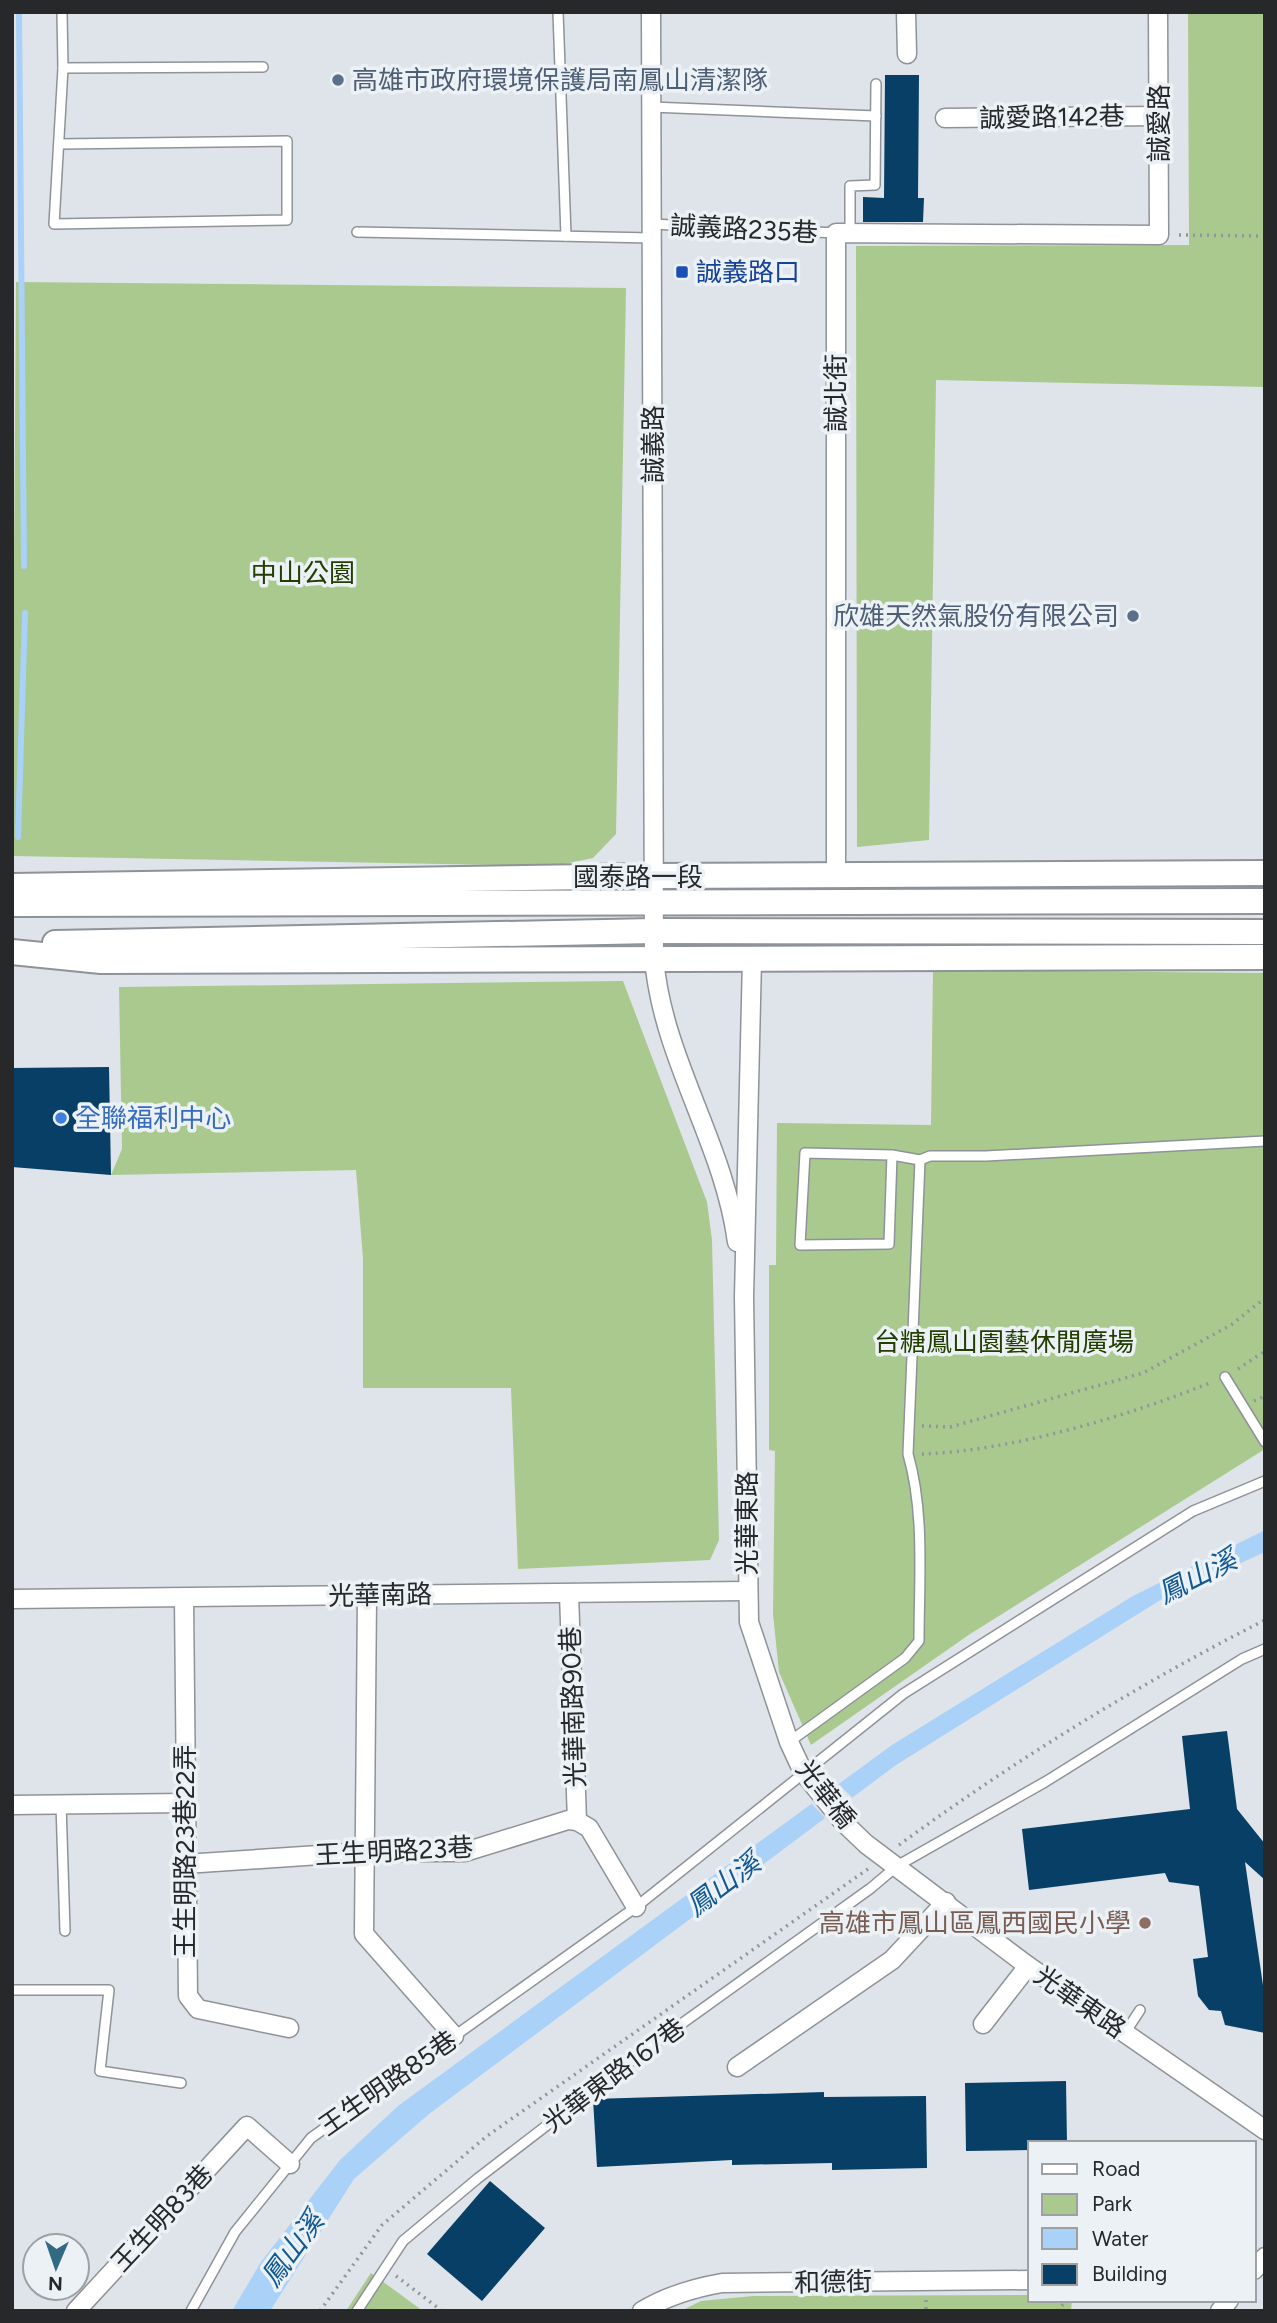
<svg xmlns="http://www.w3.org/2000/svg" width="1277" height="2323" font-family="Figtree,'Noto Sans TC',sans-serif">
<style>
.green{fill:#a9c98f}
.water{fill:#aad1f8}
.pier{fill:#dee4e9}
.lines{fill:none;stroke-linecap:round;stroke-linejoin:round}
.stream{stroke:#aad1f8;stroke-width:6}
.building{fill:#073f66}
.lane-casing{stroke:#8e9398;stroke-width:12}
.street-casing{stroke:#8e9398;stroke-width:21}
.secondary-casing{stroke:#8e9398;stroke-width:28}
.path{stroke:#92969a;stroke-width:3.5;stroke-dasharray:2 5;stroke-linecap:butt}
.lane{stroke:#fff;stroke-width:9}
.street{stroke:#fff;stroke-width:18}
.secondary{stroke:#fff;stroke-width:24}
.service-dot{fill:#5c6f8a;stroke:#ecf1f6;stroke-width:2.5}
.transit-dot{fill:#1a4fb4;stroke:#ecf1f6;stroke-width:2.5}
.shop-dot{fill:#3f7fe0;stroke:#ecf1f6;stroke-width:2.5}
.education-dot{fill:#8d6e63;stroke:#ecf1f6;stroke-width:2.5}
.labels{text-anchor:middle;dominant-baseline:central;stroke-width:7;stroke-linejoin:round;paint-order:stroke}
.service-label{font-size:26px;fill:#4e5e75;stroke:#ecf1f6;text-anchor:start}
.street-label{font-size:26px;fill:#26282a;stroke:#ecf1f6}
.transit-label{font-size:26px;fill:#164399;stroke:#ecf1f6;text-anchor:start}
.park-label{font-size:26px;fill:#223e00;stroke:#ecf1f6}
.shop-label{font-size:26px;fill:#366cbe;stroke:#ecf1f6;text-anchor:start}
.education-label{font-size:26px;fill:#785e54;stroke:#ecf1f6;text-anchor:end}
.water-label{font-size:28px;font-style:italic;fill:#115993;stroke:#ecf1f6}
</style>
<rect width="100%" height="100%" fill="#dee4e9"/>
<g class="green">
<path d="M1188,12H1265V387L936,380L929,840L857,847L856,246L1189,245Z"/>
<path d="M16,282L626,288L616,834L593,858L554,866L12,856Z"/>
<path d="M933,970L1265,973V1449L970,1634L811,1745L779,1672L773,1614L775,1451L769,1450V1265H776L777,1123L931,1125Z"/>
<path d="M623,981L707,1202L712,1240L719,1540L710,1560L518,1569L511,1388H363V1259L356,1170L111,1175L122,1149L119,987Z"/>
<path d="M371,2273L423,2311H346Z"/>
<path d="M1030,2295V2300H1072L1071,2311H681L701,2301L753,2296Z"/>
</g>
<path class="water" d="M1265,1530V1552L1162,1599L896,1765L429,2114L354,2179L270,2311H232L261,2262L340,2160L398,2106L892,1745L1133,1596Z"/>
<path class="pier" d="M836,1782L855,1800L828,1821L809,1801Z"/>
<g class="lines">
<g class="stream">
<path d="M19,12L24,566"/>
<path d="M18,837L25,613"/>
</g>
</g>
<g class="building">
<path d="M885,75H919L918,198H924L923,222H863V197L884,198Z"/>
<path d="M109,1067L111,1175L12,1167V1068Z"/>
<path d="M1227,1731L1237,1809L1265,1844V1880L1245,1862L1265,1999V2033L1225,2025L1221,2011L1209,2010L1198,1996L1193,1959L1208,1957L1199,1886L1169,1882L1165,1873L1029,1890L1022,1829L1190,1809L1182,1736Z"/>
<path d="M1066,2081L1067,2143H1030V2150L966,2151L965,2083Z"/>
<path d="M824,2092V2097L926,2096L927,2168L832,2170V2163L732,2165V2160L597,2167L593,2099Z"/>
<path d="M490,2181L545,2228L482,2301L427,2254Z"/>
</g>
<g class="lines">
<defs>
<g id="lane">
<path d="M558,12L566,236"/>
<path d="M63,68L263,67"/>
<path d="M651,107L876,116"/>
<path d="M59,144L287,141V220L54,224L63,68L62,12"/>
<path d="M652,224L836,233"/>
<path d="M357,232L652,238"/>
<path d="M850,232V186L875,185L876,84"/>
<path d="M892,1155L889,1244L800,1245L805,1153L892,1155L920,1160L930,1156H986L1265,1141"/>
<path d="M1225,1377L1265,1442"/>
<path d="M789,1742L905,1658L919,1641C919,1580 925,1513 908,1454L920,1160"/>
<path d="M61,1804L65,1931"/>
<path d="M12,1990H109L100,2071L181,2083"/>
<path d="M1125,2033L1140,2010"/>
<path d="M191,2311L235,2232L311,2138L636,1907L903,1694L1193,1511L1265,1481"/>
<path d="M357,2311L403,2241L477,2179L645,2050L871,1888L897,1866L1045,1782L1242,1659L1265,1649"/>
</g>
<g id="street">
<path d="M651,12L654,958C662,1058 724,1143 737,1242"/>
<path d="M906,12L907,54"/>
<path d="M945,118L1159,116"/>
<path d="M836,877V233L1159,235L1158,12"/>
<path d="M752,959L744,1297L749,1622L789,1742L803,1772L843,1822L866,1844L1028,1966L1265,2130"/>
<path d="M569,1594L577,1821"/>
<path d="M367,1595L364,1934L454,2036"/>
<path d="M184,1598L188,1996L198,2009L289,2028"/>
<path d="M12,1599L747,1591"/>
<path d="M12,1805L185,1803"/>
<path d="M185,1864L364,1852H465L568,1820L577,1821L589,1828L636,1907"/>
<path d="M983,2024L1028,1966"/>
<path d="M737,2067L892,1960L946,1902"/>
<path d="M1254,2270L1265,2257"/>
<path d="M76,2311L247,2126L290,2164"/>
<path d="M642,2311C667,2296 693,2288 722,2283L1030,2280"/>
<path d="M1220,2311L1229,2300"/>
</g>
<g id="secondary">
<path d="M12,886L654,876L1265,873"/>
<path d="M12,904L1265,901"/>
<path d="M55,943L653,931L1265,932"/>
<path d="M12,952L101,961L1265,957"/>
</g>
</defs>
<use href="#lane" class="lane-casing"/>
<use href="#street" class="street-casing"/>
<use href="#secondary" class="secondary-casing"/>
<g class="path">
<path d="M1179,235L1265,236"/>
<path d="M1238,1369L1265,1351"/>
<path d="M1254,1401L1265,1396"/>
<path d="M922,1426L950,1427L1143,1373L1231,1325L1265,1298"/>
<path d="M922,1454C1011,1451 1129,1416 1212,1382"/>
<path d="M899,1845C1015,1760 1137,1685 1265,1620"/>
<path d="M396,2276L442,2311"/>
<path d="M926,2300V2311"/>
<path d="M320,2311L382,2225L487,2136L868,1869"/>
<path d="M1057,2311L1067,2300"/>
</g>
<use href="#lane" class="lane"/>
<use href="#street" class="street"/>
<use href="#secondary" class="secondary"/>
</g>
<g class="service-dot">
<circle cx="338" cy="80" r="7"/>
<circle cx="1133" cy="616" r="7"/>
</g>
<rect class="transit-dot" x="675" y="265" width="14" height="14" rx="3.5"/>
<circle class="shop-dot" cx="61" cy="1118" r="7"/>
<circle class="education-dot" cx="1145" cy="1923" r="7"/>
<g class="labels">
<g class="service-label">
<text x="352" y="80">高雄市政府環境保護局南鳳山清潔隊</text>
<text x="1119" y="616" text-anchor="end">欣雄天然氣股份有限公司</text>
</g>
<g class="street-label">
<text transform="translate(1052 117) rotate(-1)">誠愛路142巷</text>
<text transform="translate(1159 123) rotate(-90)">誠愛路</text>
<text transform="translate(744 229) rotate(3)">誠義路235巷</text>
<text transform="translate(836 393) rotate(-90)">誠北街</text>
<text transform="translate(653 444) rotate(-90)">誠義路</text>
<text x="638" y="877">國泰路一段</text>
<text transform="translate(747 1523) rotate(-90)">光華東路</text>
<text transform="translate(380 1595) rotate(-1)">光華南路</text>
<text transform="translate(573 1707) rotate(-92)">光華南路90巷</text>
<text transform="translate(826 1794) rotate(52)">光華橋</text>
<text transform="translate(185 1851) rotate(-90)">王生明路23巷22弄</text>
<text transform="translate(394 1851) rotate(-3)">王生明路23巷</text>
<text transform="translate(1080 2002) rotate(35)">光華東路</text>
<text transform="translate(614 2075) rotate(-37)">光華東路167巷</text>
<text transform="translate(388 2083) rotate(-35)">王生明路85巷</text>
<text transform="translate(162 2218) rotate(-47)">王生明83巷</text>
<text transform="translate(833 2282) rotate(-1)">和德街</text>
</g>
<g class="transit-label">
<text x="696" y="272">誠義路口</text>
</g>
<g class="park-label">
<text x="303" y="573">中山公園</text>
<text x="1004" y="1342">台糖鳳山園藝休閒廣場</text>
</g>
<g class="shop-label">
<text x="75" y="1118">全聯福利中心</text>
</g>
<g class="education-label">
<text x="1131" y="1923">高雄市鳳山區鳳西國民小學</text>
</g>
<g class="water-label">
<text transform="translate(1197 1576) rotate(-27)">鳳山溪</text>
<text transform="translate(723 1884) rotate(-37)">鳳山溪</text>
<text transform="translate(292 2249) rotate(-54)">鳳山溪</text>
</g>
</g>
<rect width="1277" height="2323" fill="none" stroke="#26282a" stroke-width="28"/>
<rect x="1028" y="2141" width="228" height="161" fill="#ecf1f6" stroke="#9da1a4" stroke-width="2"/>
<rect x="1042" y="2164" width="35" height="10" fill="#ffffff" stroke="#9da1a4" stroke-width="2"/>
<text x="1092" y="2176" font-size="21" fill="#26282a">Road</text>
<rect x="1042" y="2194" width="35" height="21" fill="#a9c98f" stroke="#9da1a4" stroke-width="2"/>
<text x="1092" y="2211" font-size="21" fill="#26282a">Park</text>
<rect x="1042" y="2228" width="35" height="21" fill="#aad1f8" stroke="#9da1a4" stroke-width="2"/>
<text x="1092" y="2246" font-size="21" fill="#26282a">Water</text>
<rect x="1042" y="2264" width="35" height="21" fill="#073f66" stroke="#9da1a4" stroke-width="2"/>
<text x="1092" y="2281" font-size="21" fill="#26282a">Building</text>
<g transform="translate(56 2267) rotate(182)"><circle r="33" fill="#ecf1f6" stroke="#9da1a4" stroke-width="2"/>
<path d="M0-5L12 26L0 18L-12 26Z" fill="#326a84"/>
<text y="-10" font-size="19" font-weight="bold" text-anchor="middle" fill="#26282a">N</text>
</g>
</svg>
